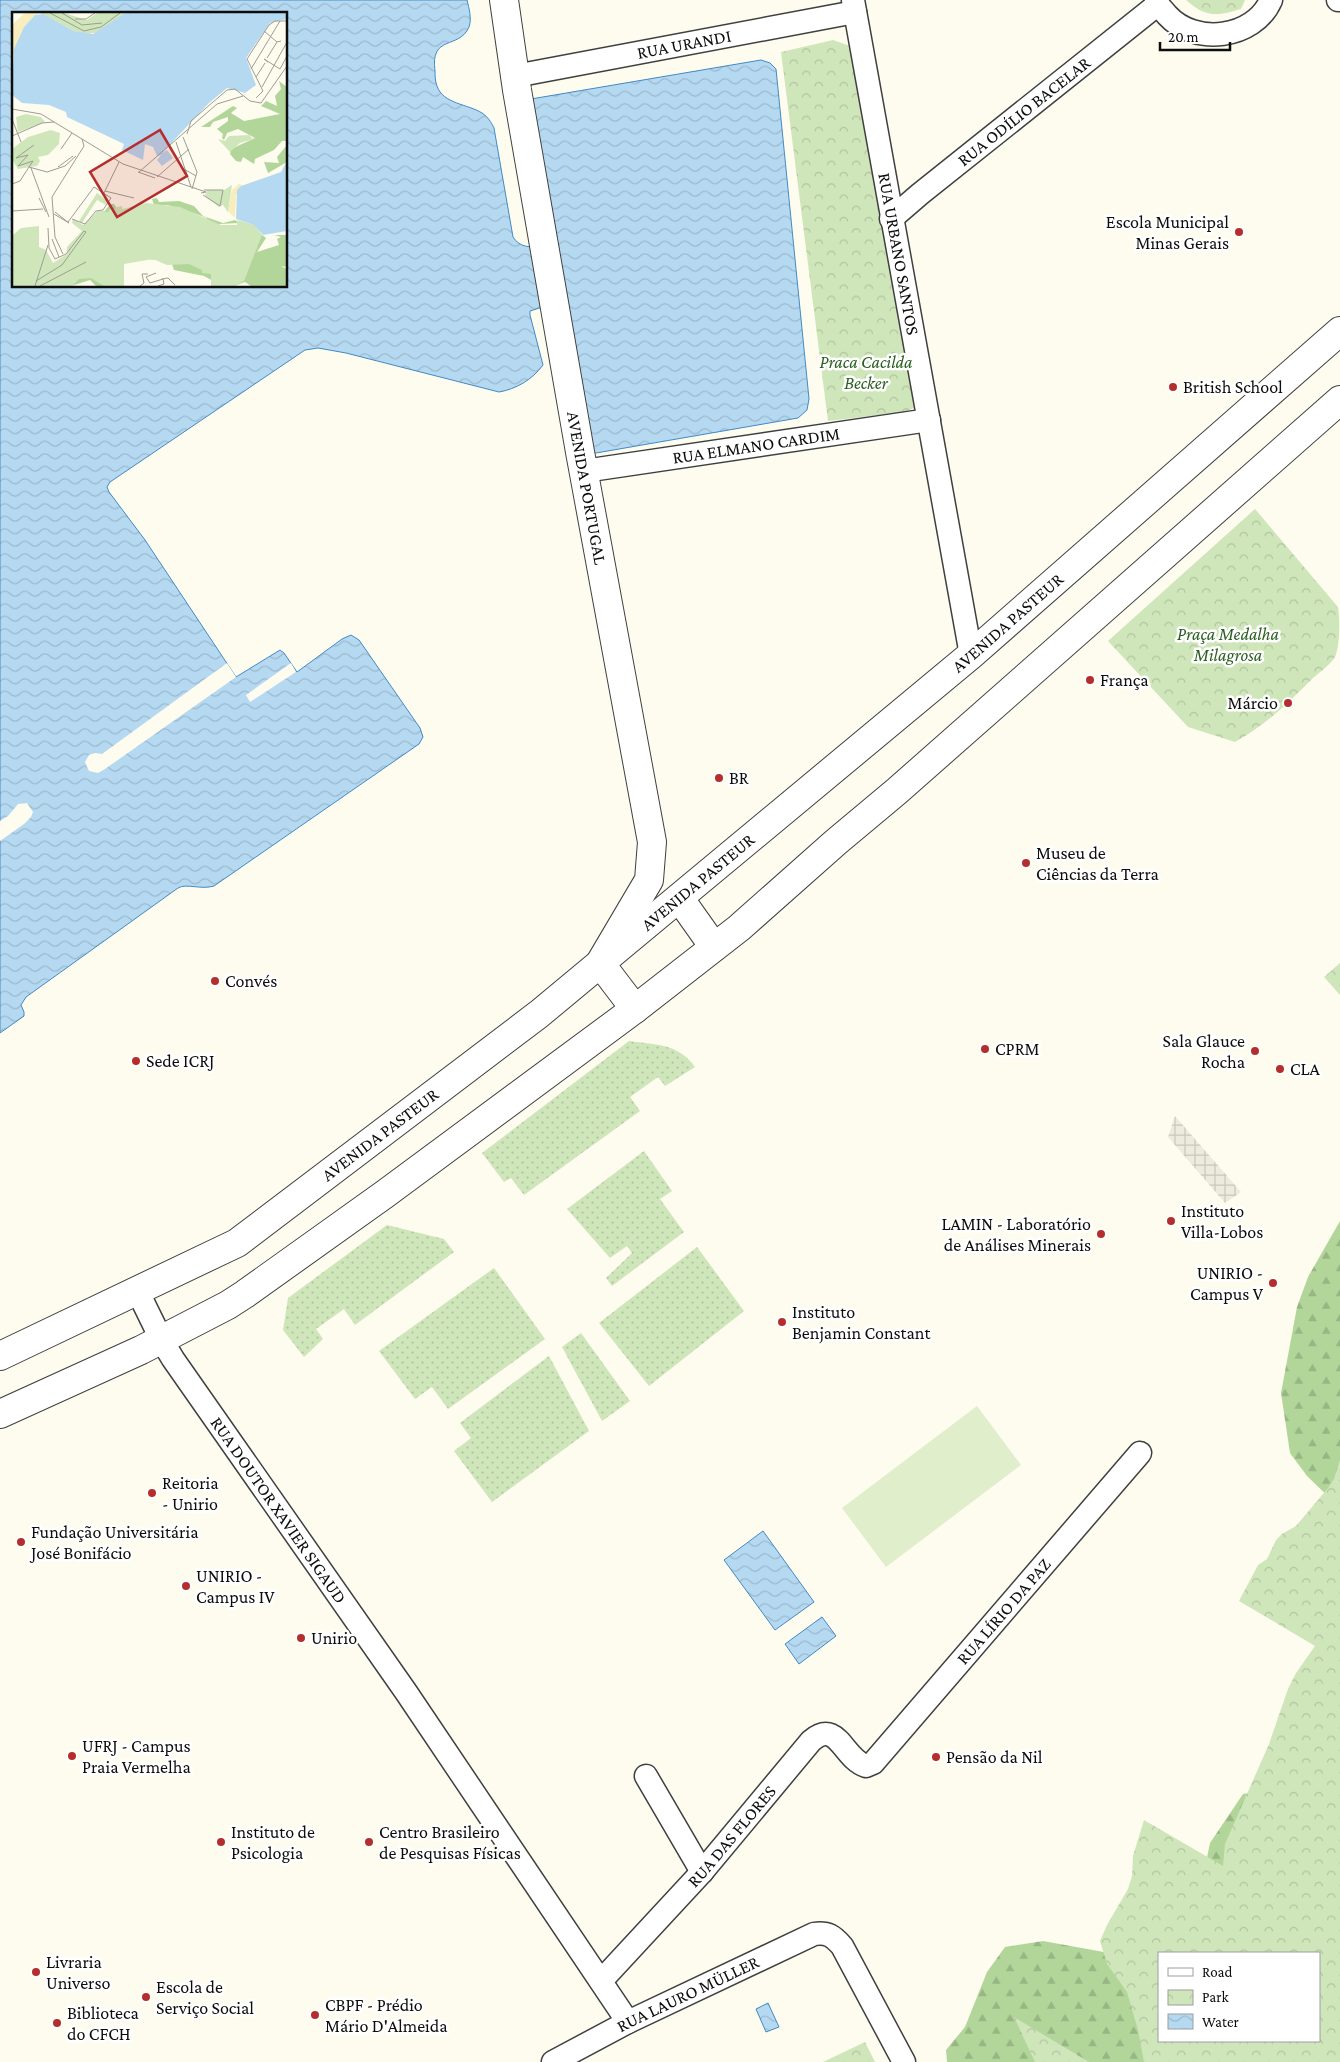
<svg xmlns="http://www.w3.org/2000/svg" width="1340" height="2062" font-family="'Crimson Pro',serif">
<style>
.forest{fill:url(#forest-firs)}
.park{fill:url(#park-crowns);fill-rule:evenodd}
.garden{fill:url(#garden-dots)}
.pitch{fill:#e0eecb}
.plaza{fill:url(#plaza-grid)}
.water{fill:url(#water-waves);stroke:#418ac4;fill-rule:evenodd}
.pier{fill:#fefcee}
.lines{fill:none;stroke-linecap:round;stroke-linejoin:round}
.minor-casing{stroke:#404040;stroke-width:25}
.tertiary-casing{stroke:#404040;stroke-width:30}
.minor{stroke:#fff;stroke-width:22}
.tertiary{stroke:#fff;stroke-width:28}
.poi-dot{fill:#b42e2e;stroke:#fff;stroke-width:2}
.labels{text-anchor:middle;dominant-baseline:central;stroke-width:5;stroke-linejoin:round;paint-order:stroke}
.street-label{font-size:18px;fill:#0d0d0d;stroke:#fff}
.poi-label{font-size:18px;fill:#0d0d0d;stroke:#fff;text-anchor:start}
.park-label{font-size:18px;font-style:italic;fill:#2b6021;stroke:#fff}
.inset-road{fill:none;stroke:#9e9c94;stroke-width:1}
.view{fill:#b42e2e;fill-opacity:0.15;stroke:#b42e2e;stroke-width:2.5}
.inset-edge{fill:none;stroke:#0d0d0d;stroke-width:2.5}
</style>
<defs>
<pattern id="forest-firs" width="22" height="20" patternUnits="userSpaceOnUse" patternTransform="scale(1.25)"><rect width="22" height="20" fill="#b2d69a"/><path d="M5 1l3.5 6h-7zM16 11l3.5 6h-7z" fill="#98b684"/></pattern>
<pattern id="park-crowns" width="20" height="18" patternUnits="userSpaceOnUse" patternTransform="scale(1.25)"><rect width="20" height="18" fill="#cfe6ba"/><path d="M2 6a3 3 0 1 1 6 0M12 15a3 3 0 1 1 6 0" fill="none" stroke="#b1c49f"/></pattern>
<pattern id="garden-dots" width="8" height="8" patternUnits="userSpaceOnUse" patternTransform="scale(1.25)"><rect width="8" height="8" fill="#cfe6ba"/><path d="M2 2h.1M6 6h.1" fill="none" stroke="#b1c49f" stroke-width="1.8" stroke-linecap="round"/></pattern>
<pattern id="plaza-grid" width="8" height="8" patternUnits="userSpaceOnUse" patternTransform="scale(1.25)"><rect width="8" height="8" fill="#edeade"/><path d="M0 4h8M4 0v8" fill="none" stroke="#cac8bd"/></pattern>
<pattern id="water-waves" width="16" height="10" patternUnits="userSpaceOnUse" patternTransform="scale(1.25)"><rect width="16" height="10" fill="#b6d9f2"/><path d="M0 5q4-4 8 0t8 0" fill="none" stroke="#9bb9ce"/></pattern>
</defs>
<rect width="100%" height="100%" fill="#fefcee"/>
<g class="forest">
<path d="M1340,1221V1508L1307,1476L1290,1453L1281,1393L1297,1307L1308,1277Z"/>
<path d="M1266,1790L1340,1830V2062H947L946,2050L965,2027L987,1972L1005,1947L1043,1941L1159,1962V2041H1319V1953L1204,1872L1210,1843L1243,1794Z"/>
</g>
<g class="park">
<path d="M1186,0H1245L1241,9C1217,16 1206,18 1186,0Z"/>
<path d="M833,40L850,46L916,407L905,412L828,421L781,52Z"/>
<path d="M1255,509L1338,607C1340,620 1340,646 1335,657C1330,665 1320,672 1313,678C1289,702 1265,726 1235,742L1188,727L1108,641Z"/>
<path d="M1340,963V995L1324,977Z"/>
<path d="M1340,1460V2062H1144L1138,2030L1127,1992L1107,1964L1100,1941L1107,1925L1128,1889L1132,1876L1133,1856L1144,1820L1223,1866L1225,1844L1269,1744L1288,1689L1296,1673L1315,1646L1239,1601L1258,1565L1267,1559L1276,1540L1282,1534L1296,1526L1328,1488L1334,1479ZM1159,1953H1319V2041H1159Z"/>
<path d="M1014,2017L1089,2062H1035Z"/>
<path d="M865,2042L875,2062H823Z"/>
</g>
<g class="garden">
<path d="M629,1041C656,1045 678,1043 695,1067L665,1086L658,1077L630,1097L640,1111L524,1195L511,1178L504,1182L482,1153Z"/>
<path d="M644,1151L672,1191L660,1199L684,1232L612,1286L606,1278L632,1253L627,1246L610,1258L567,1209Z"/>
<path d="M387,1225L444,1239L454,1252L355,1325L344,1309L316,1329L323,1339L304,1357L283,1330L288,1298Z"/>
<path d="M697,1247L744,1311L649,1386L599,1323Z"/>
<path d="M494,1268L545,1339L448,1409L432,1387L415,1399L379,1351Z"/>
<path d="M581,1333L630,1401L602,1421L562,1347Z"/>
<path d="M549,1356L589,1431L492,1502L454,1451L471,1438L460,1423Z"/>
</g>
<path class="pitch" d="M977,1406L1021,1465L886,1567L842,1508Z"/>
<path class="plaza" d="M1175,1116L1241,1192L1225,1203L1168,1137Z"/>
<g class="water">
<path d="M0,0H467C469,8 472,19 469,27C459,50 430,34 435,71C435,75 435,81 437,86C443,104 468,104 482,113C488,117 491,122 494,128L513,237C520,248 530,247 542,247L531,99L761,60L770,63L776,69L809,399L807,410L798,418L596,453L590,451L555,303L530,311V315L543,365C532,380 516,389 499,392L346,353L318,348L305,350L110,482L107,487L109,492L145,540L236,677L280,650L284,653L297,672L342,639L351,635L359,640L420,728L423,737L419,744L214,886C201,890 186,883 178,888L26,997L21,1005L24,1012V1016L0,1033ZM14,14H286V286H14Z"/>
<path d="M763,1531L814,1602L775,1630L724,1560Z"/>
<path d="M822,1617L836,1636L799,1664L785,1644Z"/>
<path d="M768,2003L779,2027L766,2032L756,2009Z"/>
</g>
<g class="pier">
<path d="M227,663L236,677L105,769L98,773L89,771L85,762L89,755L95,753L102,754Z"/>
<path d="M291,663L296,672L250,702L246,695Z"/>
<path d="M27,803L33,812L31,817L24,824L0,841V821L8,816L18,804Z"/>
</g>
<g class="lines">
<defs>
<g id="minor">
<path id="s1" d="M853,0L971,655"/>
<path d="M1156,0C1158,6 1163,10 1167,15C1195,46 1254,39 1271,0"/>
<path d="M1338,0H1340"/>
<path id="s2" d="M515,76L855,12"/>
<path id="s3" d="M891,219L920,194L1157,5"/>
<path id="s4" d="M584,471L929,420"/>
<path id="s5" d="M138,1292L161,1339L173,1359L406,1692L628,2022"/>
<path d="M646,1776L702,1872"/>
<path id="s6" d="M601,1981L702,1872L811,1741C838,1718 843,1759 866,1766L873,1763L1140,1453"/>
<path id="s7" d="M553,2062L628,2022L814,1934C828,1932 833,1936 842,1946L904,2062"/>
</g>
<g id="tertiary">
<path id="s8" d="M504,0L517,90L580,452L652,842L649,880L600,963L635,1009"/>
<path d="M680,899L714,947"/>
<path id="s9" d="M0,1356L237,1243L539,1014L971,655L1340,331"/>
<path d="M0,1414L141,1350L228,1305L245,1294L385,1194L635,1009L739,928L836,842L897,791L1340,400"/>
</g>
</defs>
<use href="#minor" class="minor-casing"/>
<use href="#tertiary" class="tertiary-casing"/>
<use href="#minor" class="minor"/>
<use href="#tertiary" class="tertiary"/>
</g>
<g class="poi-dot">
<circle cx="1239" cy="232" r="5"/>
<circle cx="1173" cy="387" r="5"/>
<circle cx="1090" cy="680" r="5"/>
<circle cx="1288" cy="703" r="5"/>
<circle cx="719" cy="778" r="5"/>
<circle cx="1026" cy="863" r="5"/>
<circle cx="215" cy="981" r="5"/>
<circle cx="985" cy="1049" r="5"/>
<circle cx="1255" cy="1051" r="5"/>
<circle cx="136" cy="1061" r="5"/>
<circle cx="1280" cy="1069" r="5"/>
<circle cx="1171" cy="1221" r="5"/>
<circle cx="1101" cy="1234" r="5"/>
<circle cx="1273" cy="1283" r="5"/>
<circle cx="782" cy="1322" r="5"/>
<circle cx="152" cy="1493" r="5"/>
<circle cx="21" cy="1542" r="5"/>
<circle cx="186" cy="1586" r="5"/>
<circle cx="301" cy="1638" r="5"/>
<circle cx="72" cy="1756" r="5"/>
<circle cx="936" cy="1757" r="5"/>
<circle cx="221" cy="1842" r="5"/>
<circle cx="369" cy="1842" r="5"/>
<circle cx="36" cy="1972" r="5"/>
<circle cx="146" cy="1997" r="5"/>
<circle cx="315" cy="2015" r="5"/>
<circle cx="57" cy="2023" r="5"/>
</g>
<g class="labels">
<g class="street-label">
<text stroke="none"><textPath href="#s2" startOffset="172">RUA URANDI</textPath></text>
<text stroke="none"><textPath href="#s3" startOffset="171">RUA ODÍLIO BACELAR</textPath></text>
<text stroke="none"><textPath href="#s1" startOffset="258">RUA URBANO SANTOS</textPath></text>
<text stroke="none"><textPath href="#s4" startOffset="174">RUA ELMANO CARDIM</textPath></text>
<text stroke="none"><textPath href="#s8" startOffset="495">AVENIDA PORTUGAL</textPath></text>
<text stroke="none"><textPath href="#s9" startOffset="1252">AVENIDA PASTEUR</textPath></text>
<text stroke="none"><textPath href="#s9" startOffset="848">AVENIDA PASTEUR</textPath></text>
<text stroke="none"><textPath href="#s9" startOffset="442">AVENIDA PASTEUR</textPath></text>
<text stroke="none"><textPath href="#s5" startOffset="260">RUA DOUTOR XAVIER SIGAUD</textPath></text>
<text stroke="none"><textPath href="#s6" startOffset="596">RUA LÍRIO DA PAZ</textPath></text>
<text stroke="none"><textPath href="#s6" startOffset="195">RUA DAS FLORES</textPath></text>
<text stroke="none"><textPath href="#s7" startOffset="151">RUA LAURO MÜLLER</textPath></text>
</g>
<g class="poi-label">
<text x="1229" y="222" text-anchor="end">Escola Municipal<tspan x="1229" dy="21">Minas Gerais</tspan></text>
<text x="1183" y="387">British School</text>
<text x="1100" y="680">França</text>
<text x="1278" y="703" text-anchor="end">Márcio</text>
<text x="729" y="778">BR</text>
<text x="1036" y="853">Museu de<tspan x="1036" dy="21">Ciências da Terra</tspan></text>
<text x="225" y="981">Convés</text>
<text x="1245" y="1041" text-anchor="end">Sala Glauce<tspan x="1245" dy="21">Rocha</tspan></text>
<text x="995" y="1049">CPRM</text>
<text x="146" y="1061">Sede ICRJ</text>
<text x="1290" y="1069">CLA</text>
<text x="1181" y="1211">Instituto<tspan x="1181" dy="21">Villa-Lobos</tspan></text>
<text x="1091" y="1224" text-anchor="end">LAMIN - Laboratório<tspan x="1091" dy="21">de Análises Minerais</tspan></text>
<text x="1263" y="1273" text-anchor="end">UNIRIO -<tspan x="1263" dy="21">Campus V</tspan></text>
<text x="792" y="1312">Instituto<tspan x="792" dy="21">Benjamin Constant</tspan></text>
<text x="162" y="1483">Reitoria<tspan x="162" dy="21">- Unirio</tspan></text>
<text x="31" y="1532">Fundação Universitária<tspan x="31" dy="21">José Bonifácio</tspan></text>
<text x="196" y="1576">UNIRIO -<tspan x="196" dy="21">Campus IV</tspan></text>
<text x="311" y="1638">Unirio</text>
<text x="82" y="1746">UFRJ - Campus<tspan x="82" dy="21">Praia Vermelha</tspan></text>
<text x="946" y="1757">Pensão da Nil</text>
<text x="231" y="1832">Instituto de<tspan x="231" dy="21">Psicologia</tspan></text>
<text x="379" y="1832">Centro Brasileiro<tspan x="379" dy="21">de Pesquisas Físicas</tspan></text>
<text x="46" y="1962">Livraria<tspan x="46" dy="21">Universo</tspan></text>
<text x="156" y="1987">Escola de<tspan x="156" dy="21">Serviço Social</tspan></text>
<text x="325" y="2005">CBPF - Prédio<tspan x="325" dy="21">Mário D'Almeida</tspan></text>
<text x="67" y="2013">Biblioteca<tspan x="67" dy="21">do CFCH</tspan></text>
</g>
<g class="park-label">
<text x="866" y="362">Praca Cacilda<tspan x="866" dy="21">Becker</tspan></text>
<text x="1228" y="634">Praça Medalha<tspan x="1228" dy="21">Milagrosa</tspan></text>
</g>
</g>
<g transform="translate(12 12)">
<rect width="275" height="275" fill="#fefcee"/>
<path d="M267,69L275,75V129H270L262,138L243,147L242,152L231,145L229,150L224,149L218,142L219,137L243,126L226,117L215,121L212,128L210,126L211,122L205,117L216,109V105L201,110L198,115H189L221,94L225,96L219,101L232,109L268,102L249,94L254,89L265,94L263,84L269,77ZM275,133V150L256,161L252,150L267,151L265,145ZM145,186L147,190L167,189L182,194L191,204L211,211L223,208L227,211L188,213L195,206L179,200H166L130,209L121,214L122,218L104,221L91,217V234H95V225L115,227L142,209L148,210L130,219L144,217L142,222L150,223L152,215H160L164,211L168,212L170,208L180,210L172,213L194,218L240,215L254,226L245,240L267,233L265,227L269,225L262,223H275V255L269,254L275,257V274H239L233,270L222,274H199L203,270L192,264L162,258L159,249L135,247H114L103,257L102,265L112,274H84L78,268L59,274L60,267L55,274H47L55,260L64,258L79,247L75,243L54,257L50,254L70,232L76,220L66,213L75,215L85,200L93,199L98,192H102L106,198L112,197L116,204L120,201L115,197L137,189L126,194L117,214L132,199L159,193H142L140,187Z" fill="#b2d69a"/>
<path d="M13,1H29L23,3L12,15L0,46V13ZM227,172L230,173L224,183L223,206L216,199L220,178Z" fill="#f7edbd"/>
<path d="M28,1H52L75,8L85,1H113L87,20L75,22L62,19ZM14,102L29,105L33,110L6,120L4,105ZM39,118L48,121L47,132L36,143L26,145L28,149L25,154L6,157L0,147V137L16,125ZM237,123L241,127L228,131L218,140L206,127L213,129L217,124ZM220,173L216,200L211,193L207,195L193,184L195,178H212ZM85,181L96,189L94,193L85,188L70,211L67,209ZM135,191L168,195L209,213H225V208L243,213L250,223L232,269L222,274H199V262L190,261V258L177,252L155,253L141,247L112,252V274H92L79,266L67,267L60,274H0V224L9,216L27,214V235L34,238L41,251L55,242V235L70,219L60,211L61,207L71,213L86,199L96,200L100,194L101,199L105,195L110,194V197Z" fill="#cfe6ba"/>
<path d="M113,1H275V7L258,11L234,46L244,73L233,81L215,76L197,91L150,141L155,138L161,146L150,154L145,148L149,143L145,144L141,135L133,132L131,148L110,138L112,132L55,105L54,100L37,93L10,91L0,83L2,37L12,15L23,3L31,2L62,19L81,22ZM275,149V219L251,223L242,213L224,207L225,178L229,174L269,160Z" fill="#b6d9f2"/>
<path class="inset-road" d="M38,1L72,19L89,15L108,1M50,1L70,13L90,11M63,7H74L83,1M252,19L265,30L269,29M255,46L265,30M256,50L252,47L268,57L275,44M239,57L268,9M244,65L253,51M250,75L275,30M244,86L251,79L235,47L257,13L263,9H275M0,97L29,102L70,127L72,134L40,185L43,225L51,242M0,107L9,130M175,122L179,109L215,78L223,77L238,89L249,91L275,54M0,124L30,111L42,110M171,125L185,160L180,177M70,127L111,152L194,180L189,181M164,130L179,175M49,137L60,121M17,155L21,149L6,154L16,143L4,146L22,133M46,155L61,144M19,156L37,205M126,160L143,166M127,160L205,92L231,84M175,161L172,157L184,164M145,165L177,137M0,172L8,169L17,155L35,160L53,154L64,144M93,179L122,186M92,181L107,150M191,183L208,194L211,178H192M27,186L34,200M0,199L31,197M42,202L57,211L43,200M56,210L82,175L99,186L91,198L84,199L73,212L60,207M40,227L47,245M144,261L134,265L138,271L151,267L152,272L146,274M150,267L156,266L163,273M24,269L50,253L74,220L72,219L54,242L43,247L37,236L36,216M23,274L36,233M28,274L74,250M128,274L132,271L130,262H136"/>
<path class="view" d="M148,118L175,164L105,205L78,160Z"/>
<rect width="275" height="275" class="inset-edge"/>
</g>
<rect x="1158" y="1952" width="162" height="90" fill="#ffffff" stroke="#9e9e9e"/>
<rect x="1168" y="1968" width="25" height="8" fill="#ffffff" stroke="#9e9e9e"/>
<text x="1202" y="1977" font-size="15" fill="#0d0d0d">Road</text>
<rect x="1168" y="1990" width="25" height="15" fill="url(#park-crowns)" stroke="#9e9e9e"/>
<text x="1202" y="2002" font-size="15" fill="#0d0d0d">Park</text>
<rect x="1168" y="2014" width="25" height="15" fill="url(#water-waves)" stroke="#9e9e9e"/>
<text x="1202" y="2027" font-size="15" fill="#0d0d0d">Water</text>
<path d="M1160 42v8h70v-8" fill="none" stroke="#0d0d0d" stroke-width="2.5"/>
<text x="1168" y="42" font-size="15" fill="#0d0d0d" stroke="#ffffff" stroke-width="4" paint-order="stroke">20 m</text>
</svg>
